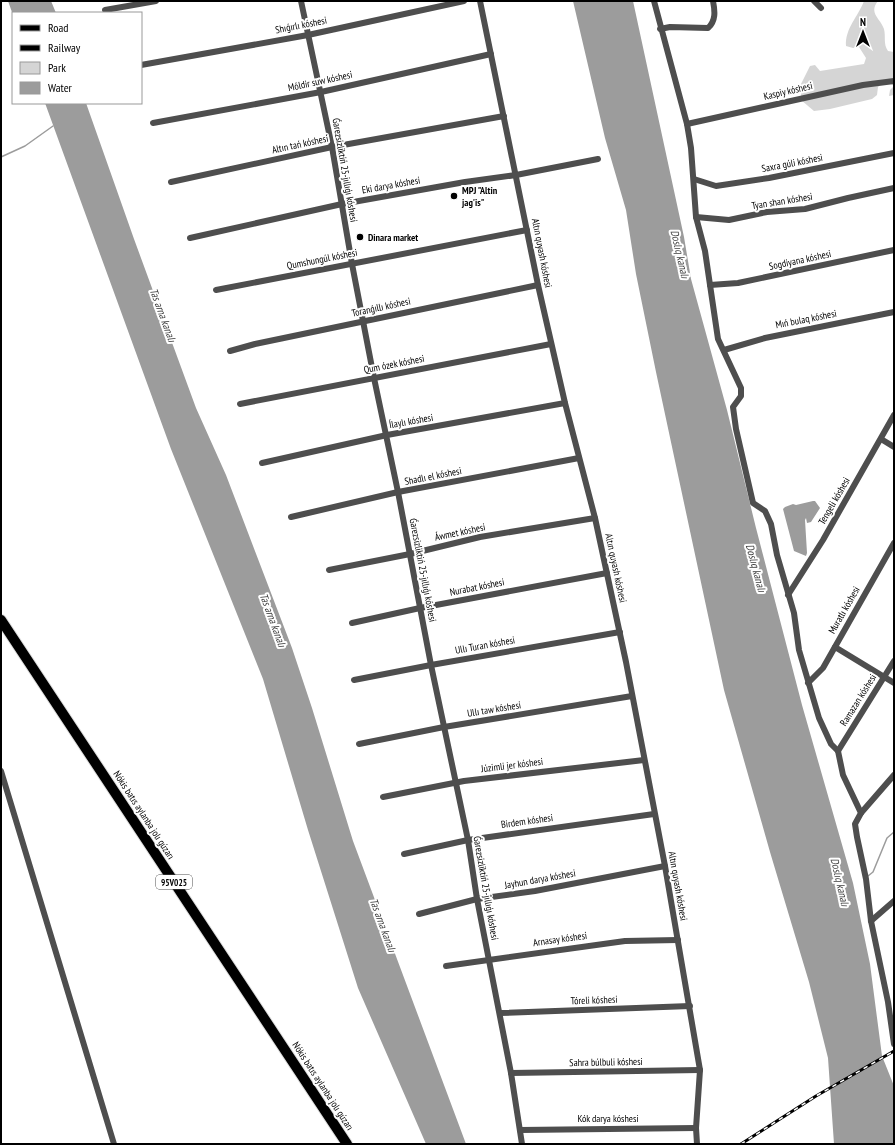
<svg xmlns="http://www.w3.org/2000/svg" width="895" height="1145" font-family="'PT Sans Narrow',sans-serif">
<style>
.green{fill:#d5d5d5}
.water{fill:#9c9c9c}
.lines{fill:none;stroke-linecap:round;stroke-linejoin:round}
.stream{stroke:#9c9c9c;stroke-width:1.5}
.primary-casing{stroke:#dbdbdb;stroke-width:12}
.street{stroke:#4e4e4e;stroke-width:6}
.primary{stroke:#000;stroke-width:10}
.rail-casing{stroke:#000;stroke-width:3}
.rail{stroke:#fff;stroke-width:1.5;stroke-dasharray:4.5;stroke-linecap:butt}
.poi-dot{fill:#000;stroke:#fff;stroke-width:1.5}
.labels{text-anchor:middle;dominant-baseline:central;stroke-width:4;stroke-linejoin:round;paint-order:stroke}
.shield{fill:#fff;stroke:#4c4c4c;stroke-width:1}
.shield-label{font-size:9px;font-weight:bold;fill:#000}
.street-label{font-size:10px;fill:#000;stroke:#fff}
.poi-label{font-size:10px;font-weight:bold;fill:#000;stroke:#fff;text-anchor:start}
.water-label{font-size:11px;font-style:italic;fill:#3d3d3d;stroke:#fff}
</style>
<rect width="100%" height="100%" fill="#fff"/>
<path class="green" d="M864,1H878C868,13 881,19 884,29C886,37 883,44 888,51L894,52V95L889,96L890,90L894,86L885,80L878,87L877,95L872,99L830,109L814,111L801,100V84L810,66L815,65L820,71L864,64L866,58L859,47L853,48L846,46C845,28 858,17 864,1Z"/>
<g class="water">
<path d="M8,1H51L56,13H13V15Z"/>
<path d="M573,1H633L684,237L691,279L727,410L756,528L802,705L853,883L870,964L882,1056L894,1086V1144H834L828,1058L809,982L770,852L724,690L656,372L636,274L626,210L605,138Z"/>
<path d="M45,103H86L134,239L196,408L226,475L292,648L312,708L353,841L466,1144H426L358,988L308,830L263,679L171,449Z"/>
<path d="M813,501H815L820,508L811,522L807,523L806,518L805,520L807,553L806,556L794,551L783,509L785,507L793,504L796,505Z"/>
</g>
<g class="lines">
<g class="stream">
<path d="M1,157L25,146L53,126"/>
<path d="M868,876L873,872L887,838L894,832"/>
</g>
<defs>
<path id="primary" d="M1,620L347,1144"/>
</defs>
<use href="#primary" class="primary-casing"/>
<g class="street">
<path d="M301,1L332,147L352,264L374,378L398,492L431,665L468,840L477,899L511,1073L522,1144"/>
<path d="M480,1L538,285L565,403L595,518L626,662L665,866L700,1070L696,1128L697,1144"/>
<path d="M654,1L687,124L691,148L696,217L705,251L718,339L741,388V396L733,407L736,429L753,503L765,511L771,524L777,555L794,613L799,650L819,718L831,744L838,751L843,775L861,813L855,824L857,837L866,879L871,921L888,1002L894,1044"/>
<path d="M814,1L821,8"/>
<path d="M105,10L156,1"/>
<path d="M660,29L670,27L708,28C716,21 715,11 713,1"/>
<path d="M141,65L308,35L464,1"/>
<path d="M153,123L321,92L491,54"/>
<path d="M687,124L863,85L894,81"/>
<path d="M694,179L716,186L769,178L894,153"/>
<path d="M171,182L332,147L504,116"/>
<path d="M696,217L729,220L767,212L805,209L848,198L894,188"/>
<path d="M190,238L342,204L465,182L516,175L598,159"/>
<path d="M710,285L738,283L894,250"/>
<path d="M216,290L527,230"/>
<path d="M724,350L765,338L894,312"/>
<path d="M230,351L255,344L538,285"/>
<path d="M240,404L551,344"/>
<path d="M881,439L894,447"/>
<path d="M262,463L387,435L565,403"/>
<path d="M291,517L398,492L579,458"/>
<path d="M329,570L410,554L480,537L595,518"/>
<path d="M788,595L823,540L894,415"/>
<path d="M352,623L420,608L607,573"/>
<path d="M835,647L894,683"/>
<path d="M354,680L431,665L620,632"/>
<path d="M808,683L823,668L894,543"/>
<path d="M359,744L444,727L632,696"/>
<path d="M838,751L894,661"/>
<path d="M1,771L114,1144"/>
<path d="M383,797L464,781L644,760"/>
<path d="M861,813L894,775"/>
<path d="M404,854L468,840L654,814"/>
<path d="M419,914L477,899L535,891L665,866"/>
<path d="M871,921L894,901"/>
<path d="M446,966L625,941L678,940"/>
<path d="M500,1013L690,1006"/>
<path d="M511,1073L700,1070"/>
<path d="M520,1130L696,1128"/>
</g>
<use href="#primary" class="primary"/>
<defs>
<path id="rail" d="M741,1144L816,1096L894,1051"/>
</defs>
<use href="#rail" class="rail-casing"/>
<use href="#rail" class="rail"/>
</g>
<g class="poi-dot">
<circle cx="454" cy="196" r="4"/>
<circle cx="360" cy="237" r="4"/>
</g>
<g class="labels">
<rect class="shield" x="156" y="875" width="36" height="14" rx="3"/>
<g class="shield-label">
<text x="174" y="882">95V025</text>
</g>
<g class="street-label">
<text transform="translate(301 25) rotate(-11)">Shıǵırlı kóshesi</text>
<text transform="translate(320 81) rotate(-12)">Móldir suw kóshesi</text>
<text transform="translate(788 91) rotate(-13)">Kaspiy kóshesi</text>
<text transform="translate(300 144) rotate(-12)">Altın tań kóshesi</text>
<text transform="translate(792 163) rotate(-11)">Saxra gúli kóshesi</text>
<text transform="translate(345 170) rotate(80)">Ǵarezsizliktiń 25-jıllıǵı kóshesi</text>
<text transform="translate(391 185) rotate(-10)">Eki darya kóshesi</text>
<text transform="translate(782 201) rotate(-9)">Tyan shan kóshesi</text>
<text transform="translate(542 253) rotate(79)">Altın quyash kóshesi</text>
<text transform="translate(322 259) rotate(-11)">Qumshungúl kóshesi</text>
<text transform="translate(800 260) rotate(-12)">Sogdiyana kóshesi</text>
<text transform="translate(381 307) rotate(-12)">Toranǵıllı kóshesi</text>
<text transform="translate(806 319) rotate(-11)">Mıń bulaq kóshesi</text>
<text transform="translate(394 364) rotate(-11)">Qum ózek kóshesi</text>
<text transform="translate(411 421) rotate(-10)">Ílaylı kóshesi</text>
<text transform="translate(433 476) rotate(-11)">Shadlı el kóshesi</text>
<text transform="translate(834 501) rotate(-60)">Tengeli kóshesi</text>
<text transform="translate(460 532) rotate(-12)">Áwmet kóshesi</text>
<text transform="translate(616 568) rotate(78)">Altın quyash kóshesi</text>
<text transform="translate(423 570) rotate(79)">Ǵarezsizliktiń 25-jıllıǵı kóshesi</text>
<text transform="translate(477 587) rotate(-11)">Nurabat kóshesi</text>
<text transform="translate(844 610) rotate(-60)">Muratlı kóshesi</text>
<text transform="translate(485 645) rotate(-10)">Ullı Turan kóshesi</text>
<text transform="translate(858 700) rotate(-58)">Ramazan kóshesi</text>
<text transform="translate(494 709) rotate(-9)">Ullı taw kóshesi</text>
<text transform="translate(512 765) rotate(-7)">Júzimli jer kóshesi</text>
<text transform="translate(144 815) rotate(57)">Nókis batıs aylanba jolı gúzarı</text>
<text transform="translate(527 821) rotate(-8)">Birdem kóshesi</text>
<text transform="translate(540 879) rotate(-10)">Jayhun darya kóshesi</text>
<text transform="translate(678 886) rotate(80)">Altın quyash kóshesi</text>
<text transform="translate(486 888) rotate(80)">Ǵarezsizliktiń 25-jıllıǵı kóshesi</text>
<text transform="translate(560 939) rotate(-8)">Arnasay kóshesi</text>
<text transform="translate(594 1000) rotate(-2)">Tóreli kóshesi</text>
<text transform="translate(606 1062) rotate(-1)">Sahra búlbuli kóshesi</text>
<text transform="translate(323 1086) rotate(57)">Nókis batıs aylanba jolı gúzarı</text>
<text x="608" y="1118">Kók darya kóshesi</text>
</g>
<g class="poi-label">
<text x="462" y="190">MPJ "Altin<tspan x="462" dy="12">jag'is"</tspan></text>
<text x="368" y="237">Dinara market</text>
</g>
<g class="water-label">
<text transform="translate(680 254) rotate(77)">Doslıq kanalı</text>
<text transform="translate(163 315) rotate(70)">Tas arna kanalı</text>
<text transform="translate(756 568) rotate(75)">Doslıq kanalı</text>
<text transform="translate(273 620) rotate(70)">Tas arna kanalı</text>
<text transform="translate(840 882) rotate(77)">Doslıq kanalı</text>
<text transform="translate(383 925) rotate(70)">Tas arna kanalı</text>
</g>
</g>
<rect width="895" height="1145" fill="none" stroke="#000000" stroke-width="4"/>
<rect x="12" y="12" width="130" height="92" fill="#ffffff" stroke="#999999"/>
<rect x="20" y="25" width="20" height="6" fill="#000000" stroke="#999999"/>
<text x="48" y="32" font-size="12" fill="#000000">Road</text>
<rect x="20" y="45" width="20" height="6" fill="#000000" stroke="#999999"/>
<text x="48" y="52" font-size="12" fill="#000000">Railway</text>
<rect x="20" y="62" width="20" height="12" fill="#d5d5d5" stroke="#999999"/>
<text x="48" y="72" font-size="12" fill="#000000">Park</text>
<rect x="20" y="82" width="20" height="12" fill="#9c9c9c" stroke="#999999"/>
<text x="48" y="92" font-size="12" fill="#000000">Water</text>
<g transform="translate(863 32)" stroke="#ffffff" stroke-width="3" paint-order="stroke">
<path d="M0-3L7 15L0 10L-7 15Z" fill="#000000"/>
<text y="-6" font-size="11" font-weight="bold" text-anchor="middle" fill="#000000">N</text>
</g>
</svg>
